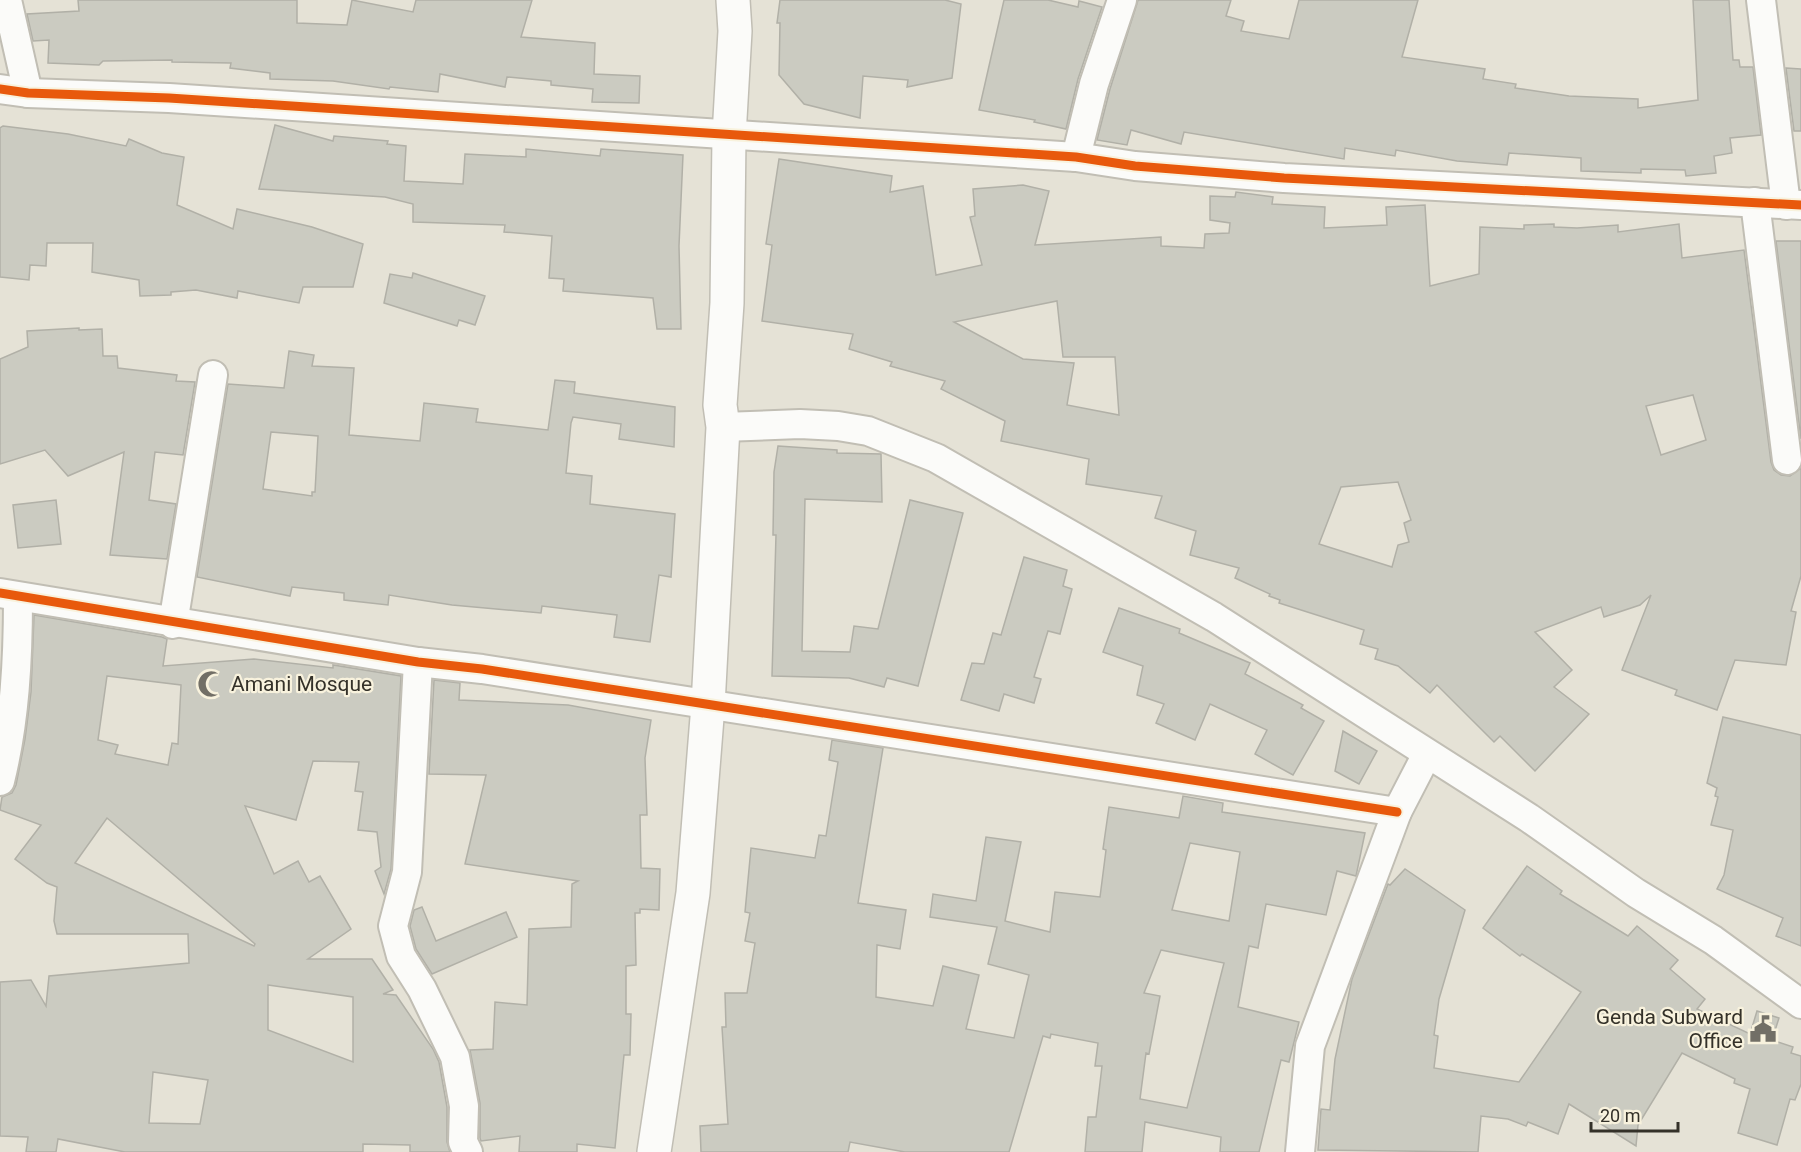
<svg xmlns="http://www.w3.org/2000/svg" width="1801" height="1152" font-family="Roboto,sans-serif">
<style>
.building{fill:#cbcbc1;stroke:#b1b0a7;stroke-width:1.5;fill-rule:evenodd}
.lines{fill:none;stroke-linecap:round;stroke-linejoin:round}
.street-casing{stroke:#c1beb4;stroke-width:32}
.secondary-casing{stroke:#c1beb4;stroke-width:36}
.street{stroke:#fbfbf9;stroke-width:28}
.secondary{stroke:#fbfbf9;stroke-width:33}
.cycleway-casing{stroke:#f8f2dd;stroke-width:13}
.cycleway{stroke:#e8590c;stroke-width:9}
.labels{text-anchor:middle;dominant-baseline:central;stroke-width:4.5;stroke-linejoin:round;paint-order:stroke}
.poi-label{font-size:21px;fill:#343129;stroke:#f8f2dd;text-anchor:start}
</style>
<rect width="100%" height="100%" fill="#e5e2d6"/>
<g class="building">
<path d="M78,0H297V23L347,25L352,0L413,12L416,0H532L521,37L595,43L594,74L640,76L639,103L592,102L593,89L551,85V81L507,77L505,87L440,74L438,92L390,87L389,89L333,81L270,79V73L230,68L231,63L172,62V60L103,61L99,65L48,63L49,40L33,41L27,14L79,11Z"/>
<path d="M780,0H945L961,4L952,78L907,87L908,80L863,76L860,118L804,104L779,75L780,23H777Z"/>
<path d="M1004,0H1048L1078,7L1079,1L1102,7L1078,79L1066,129L1034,122L1035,120L979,110Z"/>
<path d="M1138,0H1231L1226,16L1244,21L1241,31L1289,39L1299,0H1418L1402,57L1485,69L1483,79L1516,84L1515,88L1569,96L1638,99V108L1698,100L1693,0H1729L1733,60H1739L1740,67H1753L1761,135L1730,138L1732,153L1714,156L1716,173L1686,176L1685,170L1641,169V173L1581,171V158L1509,153L1507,165L1457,161L1396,150L1395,156L1345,148L1344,159L1184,132L1181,144L1131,130L1127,145L1097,140L1110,89Z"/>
<path d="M1786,68L1801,69V131H1794Z"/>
<path d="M275,125L333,141L334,136L388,141L387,144L406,146L404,181L463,184L465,154L526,157V149L600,156L601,149L683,155L679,246L681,329H657L653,298L563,291L564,279L549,278L552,236L504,232L505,225L413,222V204L385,197L259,189Z"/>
<path d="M3,126L68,134L126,146L129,139L162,153L184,157L177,205L233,229L237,209L312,227L363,244L353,287H303L299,303L238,291L237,298L196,290L171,292V295L140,296L139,280L92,272L93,243H47L46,266L30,265L29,280L0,277V128Z"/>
<path d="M779,159L892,176L890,192L923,186L936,275L982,265L970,217L975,216L973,189L1023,185L1049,191L1035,245L1161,237V246L1204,248L1205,234L1229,233L1230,223L1210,220V196L1235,197L1236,192L1273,197L1272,204L1325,207L1324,228L1387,225L1386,207L1425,205L1430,286L1479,274L1480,227L1524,229V225L1554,224V227L1577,228L1618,225V232L1679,224L1682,258L1744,250L1771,462L1774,470L1781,475L1790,476L1801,468V576L1791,611L1796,612L1786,665L1735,660L1717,710L1675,695L1677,690L1622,670L1651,595L1640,605L1604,617L1601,607L1535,632L1572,670L1554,687L1589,714L1535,771L1500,736L1494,742L1437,685L1430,693L1398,666L1375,659L1378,649L1360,644L1364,630L1279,603L1280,600L1269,596L1270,594L1235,578L1239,568L1190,555L1196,531L1155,518L1162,496L1086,484L1089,459L1001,441L1005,421L941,389L945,381L890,366L892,362L849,349L853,334L762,321L772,245L766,244ZM1057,301L1063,357H1115L1119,415L1067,405L1074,363L1023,359L954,322ZM1693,395L1706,440L1661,455L1646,406ZM1398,482L1411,520L1404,523L1409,542L1398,545L1392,567L1319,544L1341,487Z"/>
<path d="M1776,241H1801V439Z"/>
<path d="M413,273L485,296L475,325L459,320L457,326L384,303L390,274L412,278Z"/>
<path d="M79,328V330L102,329L103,356H117L118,368L177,375L176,381L195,382L183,455L155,452L149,500L176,504L167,559L110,555L124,452L68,476L45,450L0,464V359L28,347L27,331Z"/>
<path d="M289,351L314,355L312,366L354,368L349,435L420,441L424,403L478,409L476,422L548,430L555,380L575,382L574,393L675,407L674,447L619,439L621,424L573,417L571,423L566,473L592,476L590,504L675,514L671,577L659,575L650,642L614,637L617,615L542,606L541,613L452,605L389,595L388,605L344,600V593L292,587L290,596L197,577L228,384L284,388ZM271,432L318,436L315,492H312V496L263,489Z"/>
<path d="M778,446L837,450V453L881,454L882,502L805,499L802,651L850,652L854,626L878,629L910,500L963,513L918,686L887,678L884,687L849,678L772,676L776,535H773L774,472Z"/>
<path d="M56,500L61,544L18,548L13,505Z"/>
<path d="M1024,557L1067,570L1063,586L1072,589L1060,634L1048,631L1034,677L1041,679L1034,703L1004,694L999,711L961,700L972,663L984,664L993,633L1001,635Z"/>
<path d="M1119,608L1180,629L1179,633L1250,663L1245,674L1303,705L1301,708L1324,721L1293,775L1255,754L1267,730L1210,704L1195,740L1156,723L1164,704L1137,695L1143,666L1103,652Z"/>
<path d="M34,615L162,637L167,639L163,666L254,659L333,668V665L401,676L391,869L384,894L375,871L381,867L377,832L358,830L363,792L355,791L359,762L313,761L296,820L245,806L274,874L298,861L309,882L320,876L351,929L308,959H372L393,990L383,994L396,995L433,1049L439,1062L447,1107V1142L450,1152H410V1145L363,1144V1152H125L58,1139L56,1152H26L28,1137L0,1136V982L31,980L46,1006L49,976L189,963L188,934H57L54,921L57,887L47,883L15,859L41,825L0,810L2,797L12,793L16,785L25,739L31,692ZM107,676L181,685L178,744L172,743L168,765L115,754L118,745L98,740ZM107,818L255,944L254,946L75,863ZM268,985L353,997V1062L268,1030ZM153,1072L208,1080L200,1124L149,1123Z"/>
<path d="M434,680L460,683L459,700L568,705L651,720L645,758L647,815H640L641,868L660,869L659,910L640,909V913H635L636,965L626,966V1014H631L630,1055H624L615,1148L577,1144V1152H519L520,1136L481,1141L480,1138V1103L470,1050L493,1049L495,1002L527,1005L529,929L571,927L572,884L578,881L465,864L486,775L429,774Z"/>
<path d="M1723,717L1801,735V946L1776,936L1783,918L1717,889L1724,875L1733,830L1711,825L1718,797L1715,796L1717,788L1707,783Z"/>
<path d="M1343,731L1377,751L1359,784L1335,771Z"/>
<path d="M832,740L883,748L858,903L906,910L900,949L877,945L876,997L933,1006L943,966L979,975L966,1029L1014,1038L1029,975L988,964L997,927L930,917L933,894L976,901L986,837L1021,842L1005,921L1050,932L1055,892L1100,897L1106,850L1103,849L1109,807L1179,818L1183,796L1223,803L1222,812L1365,833L1356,876L1337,871L1326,915L1266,904L1258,948L1249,946L1238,1007L1299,1022L1289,1062L1281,1060L1259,1152H1220L1221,1137L1145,1122L1142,1152H1085L1088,1117H1096L1102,1066H1095L1098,1043L1051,1034L1050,1038L1043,1036L1009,1152H905L850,1142L848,1152H701L700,1126L728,1124L722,1027H726L725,993H747L755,943L745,941L750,913L745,912L751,848L815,858L819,835L826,836L838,762L829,760ZM1190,843L1240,852L1229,921L1172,910ZM1161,950L1224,963L1187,1108L1140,1099L1146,1053L1149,1054L1160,996L1144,993Z"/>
<path d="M1527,866L1562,891L1560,894L1628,936L1637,926L1678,960L1670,969L1705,999L1697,1009L1750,1034L1757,1011L1779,1018L1772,1040L1793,1047L1791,1053L1801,1056V1084L1795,1100L1790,1099L1777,1145L1738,1133L1750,1089L1734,1083L1735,1079L1682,1053L1638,1125L1636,1146L1569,1104L1558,1134L1528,1122L1526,1126L1508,1119L1481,1116L1478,1152L1318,1150L1321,1109L1330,1110L1335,1059L1352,979L1388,884L1390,885L1405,869L1465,910L1439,999L1434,1035L1438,1036L1434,1068L1519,1082L1581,992L1522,954L1520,956L1483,928Z"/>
<path d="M422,907L436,941L506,912L517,937L432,974L416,949L410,926L414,910Z"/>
</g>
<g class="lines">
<defs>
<g id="street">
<path d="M7,0L28,93"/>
<path d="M1761,0L1786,205"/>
<path d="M0,89L28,93L169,98L1076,157L1135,166L1284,178L1801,205"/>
<path d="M1076,157L1094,84L1122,0"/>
<path d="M1755,202L1787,460"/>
<path d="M723,427L800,424L838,426L868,431L936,458L1214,617L1529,818L1636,893L1713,940L1801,1004"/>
<path d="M0,593L418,662L482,669L1397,812"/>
<path d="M173,624L213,375"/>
<path d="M418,662L407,872L393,926L401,956L422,989L455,1057L464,1106L463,1142L468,1152"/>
<path d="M0,781C15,721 18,659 18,598"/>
<path d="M1300,1152L1310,1046L1397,812L1427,754"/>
</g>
<path id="secondary" d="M654,1152L693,893L708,705L723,427L720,405L727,303L729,136L735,31L733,0"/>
</defs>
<use href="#street" class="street-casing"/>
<use href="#secondary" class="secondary-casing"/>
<use href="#street" class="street"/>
<use href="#secondary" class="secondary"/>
<defs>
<g id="cycleway">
<path d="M0,89L28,93L169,98L1076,157L1135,166L1284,178L1801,205"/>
<path d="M0,593L418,662L482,669L1397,812"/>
</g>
</defs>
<use href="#cycleway" class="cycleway-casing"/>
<use href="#cycleway" class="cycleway"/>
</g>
<defs>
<symbol id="mosque-bare" viewBox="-9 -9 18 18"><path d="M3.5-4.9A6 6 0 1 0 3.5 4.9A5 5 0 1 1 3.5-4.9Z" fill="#726f66" stroke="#f8f2dd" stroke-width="2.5" paint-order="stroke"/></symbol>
<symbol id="civic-bare" viewBox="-9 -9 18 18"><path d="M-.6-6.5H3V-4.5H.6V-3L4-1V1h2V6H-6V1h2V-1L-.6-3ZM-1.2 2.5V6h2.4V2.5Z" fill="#726f66" stroke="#f8f2dd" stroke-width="2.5" paint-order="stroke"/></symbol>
</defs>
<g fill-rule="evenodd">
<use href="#mosque-bare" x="192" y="665" width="38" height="38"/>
<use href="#civic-bare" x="1744" y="1010" width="38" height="38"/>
</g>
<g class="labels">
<g class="poi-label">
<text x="231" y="684">Amani Mosque</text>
<text x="1743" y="1017" text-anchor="end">Genda Subward<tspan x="1743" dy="24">Office</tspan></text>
</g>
</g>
<path d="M1591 1122v9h87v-9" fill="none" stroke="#343129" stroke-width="3"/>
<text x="1600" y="1122" font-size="18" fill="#343129" stroke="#f8f2dd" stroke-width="4.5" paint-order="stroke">20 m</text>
</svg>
